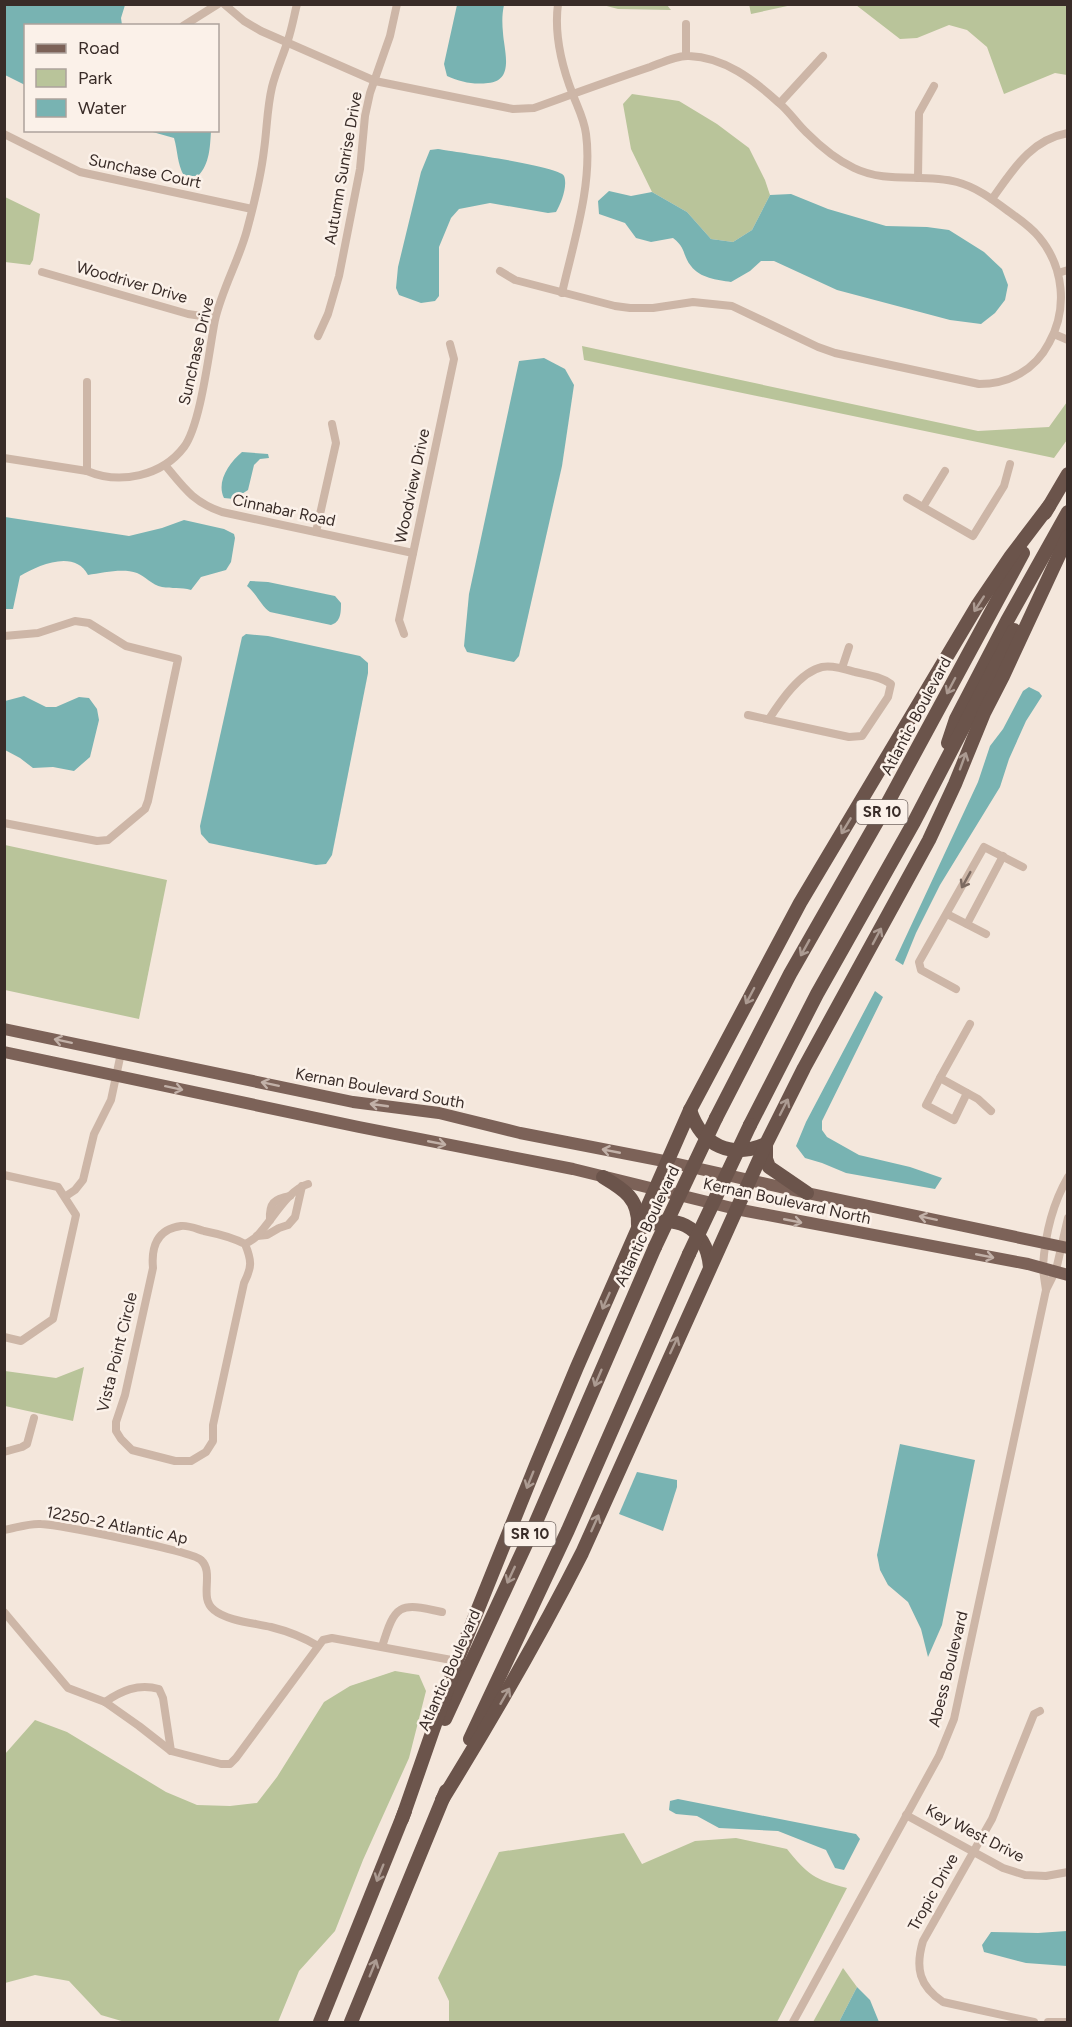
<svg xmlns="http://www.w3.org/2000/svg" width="1072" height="2027" font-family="Figtree,sans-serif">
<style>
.green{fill:#b9c49a}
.water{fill:#78b3b2}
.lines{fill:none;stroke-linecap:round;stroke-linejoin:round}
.minor{stroke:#cdb6a7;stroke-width:8}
.primary{stroke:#7c6258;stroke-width:12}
.trunk{stroke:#6b544b;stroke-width:14}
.trunk-bridge{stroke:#6b544b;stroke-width:14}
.oneway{stroke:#ac9b92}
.oneway2{stroke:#7c6a61}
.oneway3{stroke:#c2b1a8}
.labels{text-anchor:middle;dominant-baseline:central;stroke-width:5;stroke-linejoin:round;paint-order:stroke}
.shield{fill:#fbf1e9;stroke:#736762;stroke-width:1.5}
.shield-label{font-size:15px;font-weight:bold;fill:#392c28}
.street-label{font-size:16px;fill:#392c28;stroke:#fbf1e9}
</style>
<rect width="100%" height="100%" fill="#f4e7dc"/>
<g class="green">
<path d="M749,4H792V5L751,14Z"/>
<path d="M603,5H667L671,10L618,9Z"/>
<path d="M848,5H1067V75L1055,73L1004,94L987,47L967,30L949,25L917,38L900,39L856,5Z"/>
<path d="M632,94L679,101L717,124L749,148L765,180L770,195L752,230L733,242L711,239L687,212L652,192L631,149L623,104Z"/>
<path d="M5,197L40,214L33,260L30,265L5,262Z"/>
<path d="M582,346L978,431L1049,427L1067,402V440L1054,458L584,360Z"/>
<path d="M5,845L167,880L139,1019L5,990Z"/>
<path d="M84,1367L73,1421L5,1406V1371L56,1378Z"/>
<path d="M395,1671L419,1675L426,1691L409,1758L363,1860L335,1931L299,1971L278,2022H207L189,2021L125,2022L101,2015L69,1981L35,1975L5,1983V1754L35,1720L67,1732L166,1792L197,1805L230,1806L257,1803L277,1777L324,1702L350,1686Z"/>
<path d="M624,1833L642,1864L695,1841L736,1838L787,1849C807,1874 815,1880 847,1888L777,2022H449V2001L438,1978L499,1852Z"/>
<path d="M843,1968L857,1987L839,2022H813Z"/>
</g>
<g class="water">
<path d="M4,5L5,4L125,5L121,18L122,25L26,26L25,85L5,75Z"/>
<path d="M457,5H504C502,14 502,23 503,33C504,50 515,81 488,83C473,85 461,82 447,76L444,64Z"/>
<path d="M149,131H211C210,146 210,164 198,176H184C177,163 178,152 174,138Z"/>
<path d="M438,149C455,152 560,166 564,176C568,186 561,204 556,212L548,213L490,203L459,209L451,218L439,247V296L435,301L421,303L399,295L396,288L398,267L421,172L430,150Z"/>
<path d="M609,191L631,196L652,192L687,212L711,239L733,242L752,230L770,195L791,194L828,209L886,226L927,227L949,230L984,252L1002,269L1008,285L1005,300L995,313L981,324L950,320L837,290L774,261H761L750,271L731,282C717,280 700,278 691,266C682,255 687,249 673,238L651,242L636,238L625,223L599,214L598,201Z"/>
<path d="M544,358L565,369L574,385L562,466L519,656L514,662L467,652L464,646L469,594L519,361Z"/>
<path d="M242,452L268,454L269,458L260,459L254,465L248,490L234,499L224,498C216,482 229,463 242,452Z"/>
<path d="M5,517L129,536L162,528L184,520L224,529L234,534L235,538L231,562L226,570L201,577L191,590C181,587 172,589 162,587C152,585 145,576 137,573C122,568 103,573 88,575C75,549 38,565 20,576L13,609H5Z"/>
<path d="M250,581L268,582L335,596L341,603C341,612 341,622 331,625L270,612C261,606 257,594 247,586Z"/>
<path d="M246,634L268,636L360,656L368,663V673L332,855L326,864L316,865L209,843L201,834L200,826L242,637Z"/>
<path d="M1029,687L1039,692L1042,696L1026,721L1009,759L1000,787L940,885L916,933L903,965L895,960L978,782L990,746L1003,729L1023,691Z"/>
<path d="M24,696L46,707H56L79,697L89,698L97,709L99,720L90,757L74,771L53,767L33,768L20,758L5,750V701Z"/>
<path d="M875,991L883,997L822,1121V1130L827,1137L859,1155L910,1167L942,1178L935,1189L846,1173L822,1163L805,1158L796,1146L806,1122Z"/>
<path d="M900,1444L975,1460L942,1625L928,1657L921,1629L908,1602L888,1585L880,1570L877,1555Z"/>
<path d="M637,1472L677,1480V1487L663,1531L619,1514Z"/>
<path d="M678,1799L856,1834L860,1839L844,1870L835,1868L826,1850L778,1831L719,1828L697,1816L676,1814L669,1810L670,1801Z"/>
<path d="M1067,1931V1966L1026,1963L984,1952L982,1945L991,1932L1038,1933Z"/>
<path d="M857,1987L870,2000L879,2022H839Z"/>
</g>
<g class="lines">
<g class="minor">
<path d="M224,4L244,21L261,31L375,81L513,109L534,108C573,94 611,80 650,67C661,63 677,55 689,56C724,57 754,80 779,103C790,112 797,124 807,133C820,146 837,160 854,168C887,184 923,173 957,182C976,187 992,199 1008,211C1019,219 1030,226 1039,237C1064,267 1068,309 1049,343C1035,370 1009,384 979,384L835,353L818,347L732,306L693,302L653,308H630L615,306L515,280L500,271"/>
<path d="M558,4C554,34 562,67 573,95C578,108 584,119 586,134C593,184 573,244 562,293"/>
<path d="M686,24V55"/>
<path d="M183,26L218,4"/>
<path d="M780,103L823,56"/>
<path d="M4,134L80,172L252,209"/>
<path d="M918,178L919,113L934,86"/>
<path d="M992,199C1013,170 1030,140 1068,133"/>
<path d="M42,272L188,314L215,318"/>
<path d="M1058,273L1068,270"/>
<path d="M1054,334L1068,340"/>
<path d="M318,336L328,314L339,276L360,169L365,116L370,93L390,36L397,4"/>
<path d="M4,458L87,471C120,485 162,476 184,447C201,424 209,350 215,320C222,289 239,260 247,230C254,204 261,176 264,150C267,129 267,108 272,87C276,71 283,56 288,40C292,28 294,16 297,4"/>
<path d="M165,465C184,488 193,502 222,512L413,553"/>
<path d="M87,471V382"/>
<path d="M907,498L973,536L1004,486L1010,464"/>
<path d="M923,507L945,471"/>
<path d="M316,532L336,443L332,424"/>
<path d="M404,634L399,620L454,359L450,344"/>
<path d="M4,636L38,633L75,621L89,623L126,646L178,659L148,801L145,809L108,840L97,841L4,823"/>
<path d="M842,668L849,647"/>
<path d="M748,715L849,737L862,736L888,697L891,684C880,676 867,675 855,672C845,669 832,665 822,667C800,672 780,702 769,719"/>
<path d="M947,914L986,934"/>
<path d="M967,924L1003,856"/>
<path d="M956,989L921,970L919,962L984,847L1023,867"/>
<path d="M970,1024L940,1078L978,1099L991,1111"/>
<path d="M940,1078L926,1105L954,1120L967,1093"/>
<path d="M4,1175L58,1187L76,1215L53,1319L21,1341L4,1337"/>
<path d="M66,1196L75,1190L83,1180L94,1134L111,1100L121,1053"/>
<path d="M270,1220C269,1203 274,1199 290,1196"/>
<path d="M257,1236L267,1235L279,1228L288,1225L295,1217L302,1186"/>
<path d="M245,1244C232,1237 219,1234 204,1231C197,1229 188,1225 181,1226C157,1229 151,1247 153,1268L125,1395L116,1422V1431L121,1439L132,1450L175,1461H191L206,1452L213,1441V1425L244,1283C252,1267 252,1261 245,1244C249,1242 254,1239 257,1236C272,1221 287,1190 308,1184"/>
<path d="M1046,1290C1045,1282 1043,1273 1043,1266C1045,1236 1053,1203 1068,1177"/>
<path d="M4,1452L22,1447L27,1444L34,1418"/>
<path d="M4,1530C16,1528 29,1523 41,1524C60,1525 192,1551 201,1560C215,1573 198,1598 214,1610C227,1621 255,1623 271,1627C287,1631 303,1637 318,1646"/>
<path d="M4,1612L68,1688L105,1702L139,1726L171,1751L221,1764H230L236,1758L323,1640L332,1638L457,1661"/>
<path d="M382,1647C395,1604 399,1602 442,1612"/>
<path d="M105,1702C121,1691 138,1683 159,1689L163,1698L171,1751"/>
<path d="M906,1815L1003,1868L1025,1875L1046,1876L1068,1872"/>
<path d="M793,2022L939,1756L954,1719L1046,1290L1056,1270L1068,1218"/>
<path d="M1034,2022L943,2002C919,1986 915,1968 923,1941L992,1819L1034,1714L1040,1711"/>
<path d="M1048,2022H1068"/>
</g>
<g class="primary">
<path d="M4,1029L353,1102L439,1113L520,1133L669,1162L807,1193L1068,1248"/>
<path d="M4,1052L359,1127L573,1169L736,1209L1028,1264L1068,1275"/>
</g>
<g class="trunk">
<path d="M1045,513L1068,474"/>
<path d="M948,743L956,719L1007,621L1068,512"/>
<path d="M690,1110C702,1146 731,1159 766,1144V1159L769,1167L807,1193"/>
<path d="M716,1118L790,974L886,806L1023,553"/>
<path d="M750,1125L817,994L914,822L1014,630"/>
<path d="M603,1177C623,1189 639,1198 638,1225"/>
<path d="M638,1230C673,1210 706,1226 710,1267"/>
<path d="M445,1719L533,1529L655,1247"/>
<path d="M470,1739L568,1530L689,1254"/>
<path d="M442,1800C492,1719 539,1638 582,1553L766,1144L804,1068L929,840L955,784L984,713L1003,676L1068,536"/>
<path d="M402,1819L457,1661L536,1465L577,1367L690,1110L800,903L862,799L977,606L1011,556L1049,506"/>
<path d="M320,2022L405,1811"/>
<path d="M351,2022L446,1791"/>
</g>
<g class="trunk-bridge">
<path d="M655,1247L716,1118"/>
<path d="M689,1254L750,1125"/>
</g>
</g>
<defs><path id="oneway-shaft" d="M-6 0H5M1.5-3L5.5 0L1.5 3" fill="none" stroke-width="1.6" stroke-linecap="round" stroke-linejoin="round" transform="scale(1.5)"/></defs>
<g class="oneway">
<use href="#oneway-shaft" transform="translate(979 604) rotate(123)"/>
<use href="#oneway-shaft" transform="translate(951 686) rotate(118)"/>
<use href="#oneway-shaft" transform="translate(963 761) rotate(-70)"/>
<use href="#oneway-shaft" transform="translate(846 826) rotate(121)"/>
<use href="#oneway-shaft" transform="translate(877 936) rotate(-62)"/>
<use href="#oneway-shaft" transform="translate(805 948) rotate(119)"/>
<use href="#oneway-shaft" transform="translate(750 996) rotate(118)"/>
<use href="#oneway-shaft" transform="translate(784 1107) rotate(-63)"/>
<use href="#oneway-shaft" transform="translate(606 1301) rotate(114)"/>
<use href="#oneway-shaft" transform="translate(674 1345) rotate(-65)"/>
<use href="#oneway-shaft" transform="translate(598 1378) rotate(113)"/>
<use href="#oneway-shaft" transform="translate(530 1480) rotate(112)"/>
<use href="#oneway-shaft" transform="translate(595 1523) rotate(-66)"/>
<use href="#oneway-shaft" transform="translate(511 1575) rotate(115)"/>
<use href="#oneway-shaft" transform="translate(505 1696) rotate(-60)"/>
<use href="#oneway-shaft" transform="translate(380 1873) rotate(112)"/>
<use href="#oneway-shaft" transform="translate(373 1968) rotate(-68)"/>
</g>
<use class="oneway2" href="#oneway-shaft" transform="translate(966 880) rotate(119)"/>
<g class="oneway3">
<use href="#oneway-shaft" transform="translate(63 1041) rotate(-168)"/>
<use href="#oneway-shaft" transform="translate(270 1084) rotate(-168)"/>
<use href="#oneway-shaft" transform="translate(174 1088) rotate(12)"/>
<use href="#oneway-shaft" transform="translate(379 1105) rotate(-172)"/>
<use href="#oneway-shaft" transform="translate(437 1143) rotate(11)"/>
<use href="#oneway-shaft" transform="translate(611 1151) rotate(-169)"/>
<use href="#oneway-shaft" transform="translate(928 1218) rotate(-168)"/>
<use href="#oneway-shaft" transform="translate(793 1221) rotate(11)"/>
<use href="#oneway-shaft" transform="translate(985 1256) rotate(11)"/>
</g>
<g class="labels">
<g class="shield">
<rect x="856.5" y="800" width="51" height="24" rx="4.5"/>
<rect x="504.5" y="1522" width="51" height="24" rx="4.5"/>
</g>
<g class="shield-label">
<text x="882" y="812">SR 10</text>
<text x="530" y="1534">SR 10</text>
</g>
<g class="street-label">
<text transform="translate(343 168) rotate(-80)">Autumn Sunrise Drive</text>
<text transform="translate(145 171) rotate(12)">Sunchase Court</text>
<text transform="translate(132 282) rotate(16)">Woodriver Drive</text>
<text transform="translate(196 351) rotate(-77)">Sunchase Drive</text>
<text transform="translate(412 486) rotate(-78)">Woodview Drive</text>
<text transform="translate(284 510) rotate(12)">Cinnabar Road</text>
<text transform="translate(916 716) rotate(-62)">Atlantic Boulevard</text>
<text transform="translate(380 1088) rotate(10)">Kernan Boulevard South</text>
<text transform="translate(787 1201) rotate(12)">Kernan Boulevard North</text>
<text transform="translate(647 1226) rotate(-65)">Atlantic Boulevard</text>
<text transform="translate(117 1352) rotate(-76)">Vista Point Circle</text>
<text transform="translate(117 1525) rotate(11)">12250-2 Atlantic Ap</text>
<text transform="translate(948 1669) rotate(-76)">Abess Boulevard</text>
<text transform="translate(449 1670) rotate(-66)">Atlantic Boulevard</text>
<text transform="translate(975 1833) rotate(27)">Key West Drive</text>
<text transform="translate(933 1892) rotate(-61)">Tropic Drive</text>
</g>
</g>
<rect width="1072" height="2027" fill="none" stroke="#392c28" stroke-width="12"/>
<rect x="24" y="24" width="195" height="108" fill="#fbf1e9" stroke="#ada29c" stroke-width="1.5"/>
<rect x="36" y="44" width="30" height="9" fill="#7c6258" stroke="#ada29c" stroke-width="1.5"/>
<text x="78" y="54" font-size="18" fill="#392c28">Road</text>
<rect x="36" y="69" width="30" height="18" fill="#b9c49a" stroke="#ada29c" stroke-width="1.5"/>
<text x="78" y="84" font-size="18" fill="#392c28">Park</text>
<rect x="36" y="99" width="30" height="18" fill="#78b3b2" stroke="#ada29c" stroke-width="1.5"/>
<text x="78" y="114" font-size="18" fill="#392c28">Water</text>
</svg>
